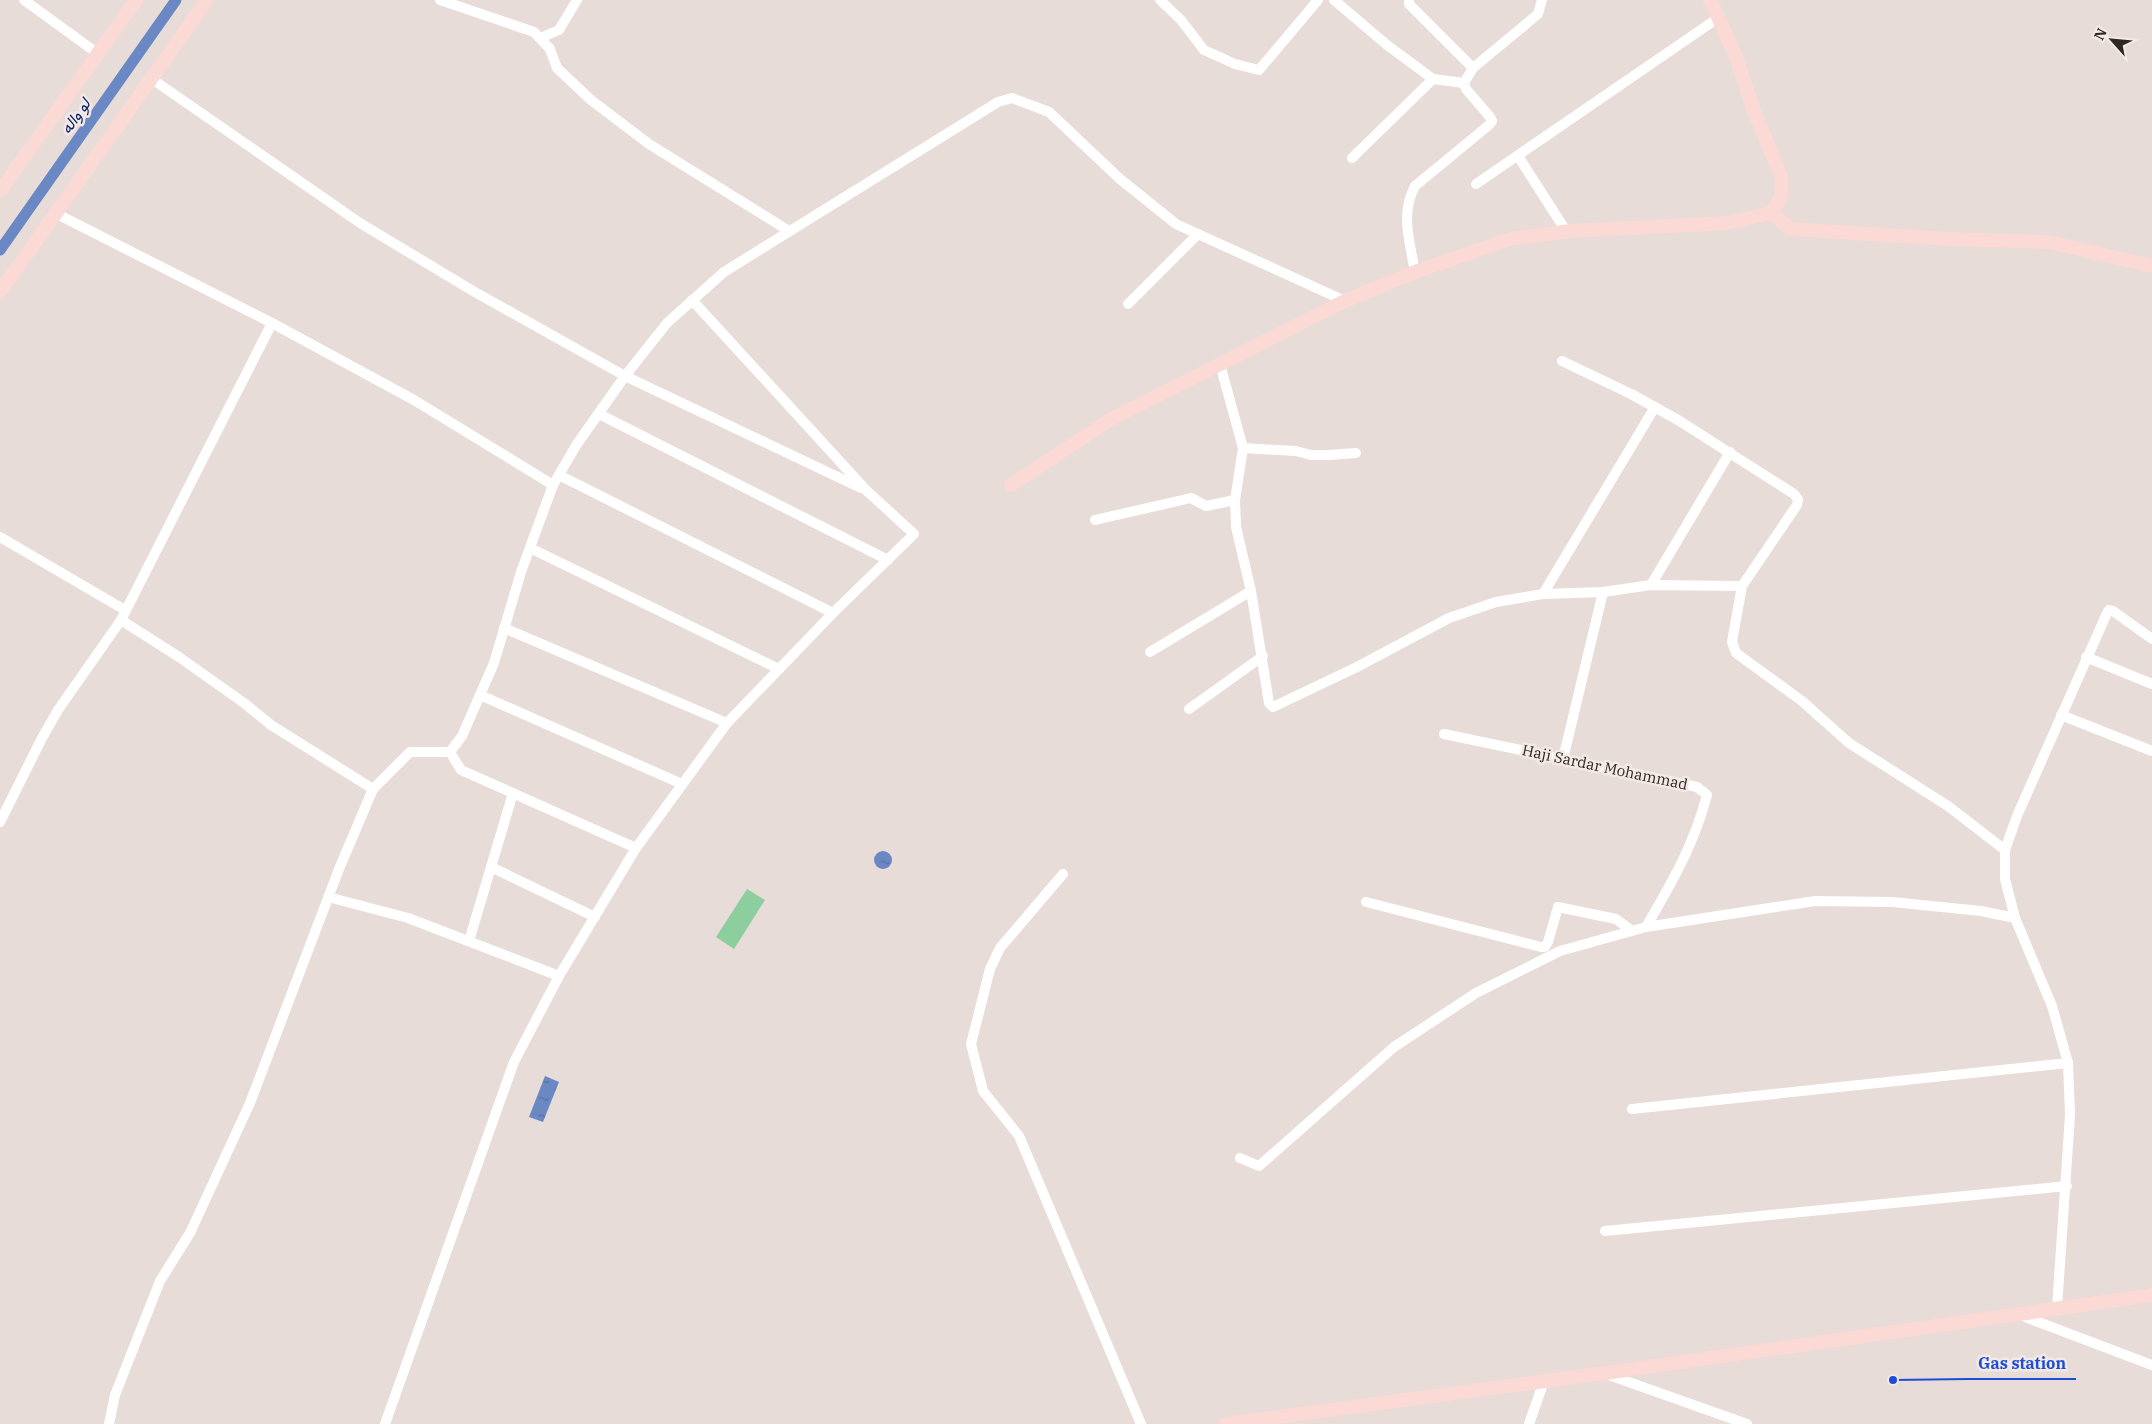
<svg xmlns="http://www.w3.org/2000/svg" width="2152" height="1424" font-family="'IBM Plex Serif',Vazirmatn,serif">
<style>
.grass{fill:#8cce9e}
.water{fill:url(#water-ripples)}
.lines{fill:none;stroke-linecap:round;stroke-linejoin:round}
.canal{stroke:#6a88c4;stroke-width:11}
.street{stroke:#fff;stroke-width:10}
.secondary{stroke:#fbd9d5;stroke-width:14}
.labels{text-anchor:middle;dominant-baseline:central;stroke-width:5;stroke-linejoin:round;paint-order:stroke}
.street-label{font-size:15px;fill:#2c2826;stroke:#f4e9e5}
.water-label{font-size:16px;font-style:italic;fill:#09246b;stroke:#f4e9e5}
.leader{fill:none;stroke:#1d4ed8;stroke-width:2}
.callout-dot{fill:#1d4ed8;stroke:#f4e9e5;stroke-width:2}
.callout-label{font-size:16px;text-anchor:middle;font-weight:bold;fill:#1d4ed8;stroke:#f4e9e5;stroke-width:5;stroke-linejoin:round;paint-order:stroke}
</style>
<defs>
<pattern id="water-ripples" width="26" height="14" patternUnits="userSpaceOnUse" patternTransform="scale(1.25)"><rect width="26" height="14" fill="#6a88c4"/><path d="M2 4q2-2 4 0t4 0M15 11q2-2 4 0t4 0" fill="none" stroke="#576f9f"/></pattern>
</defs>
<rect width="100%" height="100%" fill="#e7dcd8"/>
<path class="grass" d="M747,889L765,900L734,949L716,937Z"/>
<g class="water">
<circle cx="883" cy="860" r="9"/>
<path d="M545,1076L559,1082L543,1122L529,1117Z"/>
</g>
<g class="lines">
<path class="canal" d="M0,250L176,0"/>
<g class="street">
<path d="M24,0L97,53"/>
<path d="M440,0L534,32L550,49L557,68L591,100L649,144L789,231"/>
<path d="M1160,0L1181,20L1204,50L1235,64L1259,70L1318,0"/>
<path d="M1334,0L1387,45L1433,79L1464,83"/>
<path d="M1409,0V4L1473,68"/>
<path d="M540,38L559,30L577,0"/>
<path d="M152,79L360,223L473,291L625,376L861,488"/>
<path d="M1518,156L1566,231"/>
<path d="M1352,158L1433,79"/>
<path d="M1476,184L1718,18"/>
<path d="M55,213L272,323L414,400L553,485"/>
<path d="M1415,272C1410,243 1400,213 1415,186L1489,125L1492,121L1490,117L1466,89L1464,83L1473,68L1538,14L1542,0"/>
<path d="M1128,304L1198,234"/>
<path d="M1562,361L1631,394L1678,420L1794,494L1798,499L1797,505L1742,586L1732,642L1736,653L1802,701L1849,743L1948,806L2005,850"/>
<path d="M1220,364L1243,448L1235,500L1236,527L1251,591L1269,703L1273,707L1357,667L1449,618L1496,602L1543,594L1603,592L1651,585L1742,586"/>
<path d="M599,414L888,560"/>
<path d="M1243,448L1296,451L1311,455H1329L1356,453"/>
<path d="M559,475L833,613"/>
<path d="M1095,520L1191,498L1206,506L1235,500"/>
<path d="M0,537L125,610"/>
<path d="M530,548L779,669"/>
<path d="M1651,585L1730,452"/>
<path d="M1543,594L1655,407"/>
<path d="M121,620L179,657L244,703L271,725L373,789"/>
<path d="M504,628L727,723"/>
<path d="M1150,652L1251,591"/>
<path d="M2086,657L2152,684"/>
<path d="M480,695L682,784"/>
<path d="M1189,709L1263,656"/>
<path d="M2061,715L2152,751"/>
<path d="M1444,734L1697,787L1707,795C1694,845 1672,882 1646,927"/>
<path d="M450,752L461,770L636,848"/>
<path d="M1563,759L1603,592"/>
<path d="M0,822L42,738L58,710L121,620L272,323"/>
<path d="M491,867L595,917"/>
<path d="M1063,874L1000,948L990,969L971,1044L983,1091L1019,1136L1141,1424"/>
<path d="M328,897L408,918L559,976"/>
<path d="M1366,902L1541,947H1545L1548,942L1558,907L1616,919L1631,930"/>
<path d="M469,941L513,793"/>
<path d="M1632,1109L2068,1063"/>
<path d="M1240,1158L1259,1166L1394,1047L1476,993L1560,951L1646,927L1815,901L1892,902L1981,911L2015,918"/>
<path d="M1605,1231L2067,1186"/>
<path d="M2057,1308L2070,1115L2068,1063L2052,1006L2015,918L2005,879V850L2017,816L2107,613L2109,610L2113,611L2152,639"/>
<path d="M2020,1315L2152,1365"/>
<path d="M1606,1374L1747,1424"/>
<path d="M109,1424L115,1395L160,1281L190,1233L250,1103L339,869L373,789L410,752H450L462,736L494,663L521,572L553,485L577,444L625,376L667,323L724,272L998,102L1012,98L1049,112L1120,179L1176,224L1345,301"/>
<path d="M385,1424L514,1062L559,976L636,848L727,723L833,613L914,534L866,490L692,300"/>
<path d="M1529,1424L1544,1381"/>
</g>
<g class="secondary">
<path d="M0,191L136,0"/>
<path d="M1771,213L1791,229L1948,239L2049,242L2152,266"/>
<path d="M0,292L207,0"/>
<path d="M1011,485L1113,418L1345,301L1415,272L1510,239L1571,231L1727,223L1771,213L1781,198L1782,178L1752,106L1736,56L1710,0"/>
<path d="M1225,1424L1605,1373L2152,1295"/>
</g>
</g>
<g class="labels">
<g class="street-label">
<text transform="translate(1605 767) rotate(12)">Haji Sardar Mohammad</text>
</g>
<g class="water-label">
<text transform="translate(75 116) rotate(-55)">لو واله</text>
</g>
</g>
<path class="leader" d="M1893 1380L1968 1379H2076"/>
<circle class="callout-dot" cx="1893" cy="1380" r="5"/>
<g class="callout-label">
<text x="2022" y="1369">Gas station</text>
</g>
<g transform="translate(2112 40) rotate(297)" stroke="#f4e9e5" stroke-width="4" paint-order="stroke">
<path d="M0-4L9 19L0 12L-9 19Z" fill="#2c2826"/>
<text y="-8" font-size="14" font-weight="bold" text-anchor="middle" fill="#2c2826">N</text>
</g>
</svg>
